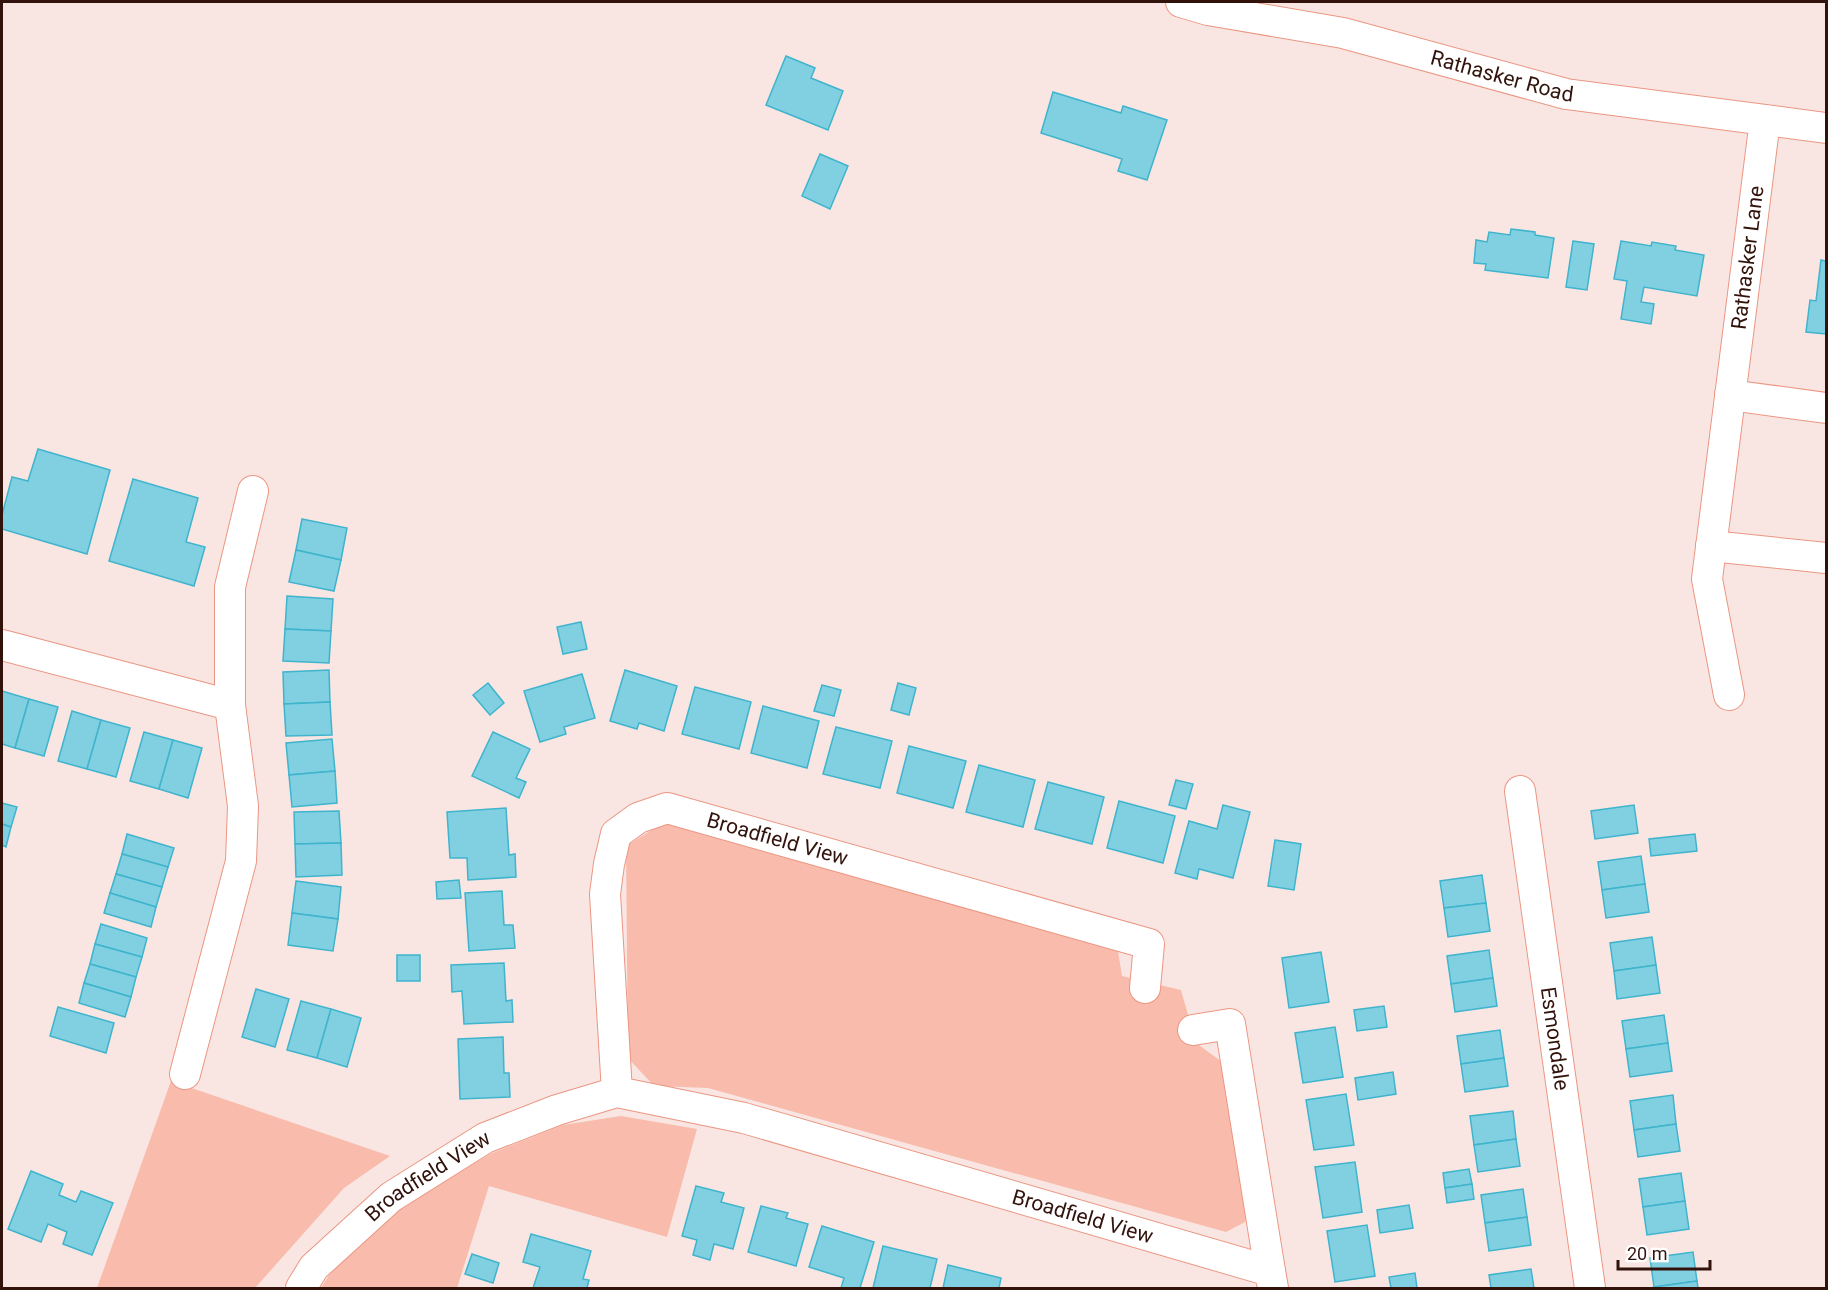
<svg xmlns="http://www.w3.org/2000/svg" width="1828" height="1290" font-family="Roboto,sans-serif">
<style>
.green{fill:#f9bbac}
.building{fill:#80d0e2;stroke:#3fb4cc;stroke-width:1.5}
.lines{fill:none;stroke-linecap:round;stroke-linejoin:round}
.street-casing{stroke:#eb9682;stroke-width:32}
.street{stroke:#fff;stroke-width:30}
.labels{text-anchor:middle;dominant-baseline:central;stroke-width:5;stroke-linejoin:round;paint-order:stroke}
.street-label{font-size:21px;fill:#32130c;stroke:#fff}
</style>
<rect width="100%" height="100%" fill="#f9e6e2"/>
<g class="green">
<path d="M663,823L1116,939L1122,976L1181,990L1196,1043L1229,1067L1250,1199L1245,1222L1226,1232L708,1088L654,1086L628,1058L626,846Z"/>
<path d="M171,1081L390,1156L344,1188L255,1288H97Z"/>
<path d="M621,1116L697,1129L667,1237L489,1186L457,1288H321L329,1275L398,1209L490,1154L563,1125Z"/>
</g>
<g class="building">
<path d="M786,56L815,68L811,78L843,91L828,130L766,105Z"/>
<path d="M1053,92L1121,113L1123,106L1167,120L1147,180L1118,171L1122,159L1041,133Z"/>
<path d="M820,154L848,166L830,209L802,196Z"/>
<path d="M1511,229L1535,232V235L1554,238L1548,278L1485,270L1486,264L1474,263L1476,240L1487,242L1489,232L1510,235Z"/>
<path d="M1573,241L1594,244L1587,290L1566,287Z"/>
<path d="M1621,241L1651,246L1652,242L1676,246L1675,250L1704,255L1697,296L1644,287L1641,302L1654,304L1651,324L1621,319L1627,281L1614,279Z"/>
<path d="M1821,260L1826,261V334L1806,332L1810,300L1816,301Z"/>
<path d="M38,449L110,470L87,554L2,529V515L12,477L28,481Z"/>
<path d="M133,479L198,498L186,542L205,547L194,586L109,561Z"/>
<path d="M302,519L347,528L341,560L296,550Z"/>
<path d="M296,550L341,560L334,591L289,582Z"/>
<path d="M287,596L333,599L331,631L285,629Z"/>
<path d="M581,622L587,649L563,654L557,627Z"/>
<path d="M285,629L331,631L329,663L283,661Z"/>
<path d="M329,670L330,702L284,704L283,672Z"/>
<path d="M625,670L677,686L664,731L639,723L637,729L610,721Z"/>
<path d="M582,674L595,718L564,727L566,734L540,742L524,691Z"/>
<path d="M488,683L504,703L490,715L473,695Z"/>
<path d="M898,683L916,688L909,715L891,710Z"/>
<path d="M822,685L841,690L834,716L814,711Z"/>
<path d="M695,687L751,702L739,749L682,734Z"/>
<path d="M2,691L29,699L15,748L2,744Z"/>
<path d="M29,699L58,707L44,756L15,748Z"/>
<path d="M330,702L332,735L286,736L284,704Z"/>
<path d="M763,706L819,721L807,768L751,753Z"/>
<path d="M72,711L101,720L87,769L58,761Z"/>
<path d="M101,720L130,728L116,777L87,769Z"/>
<path d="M836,727L892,741L880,788L823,774Z"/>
<path d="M144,732L173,740L159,789L130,781Z"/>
<path d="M493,732L530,749L516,778L526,782L519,798L472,776Z"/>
<path d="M332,739L335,771L289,775L286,743Z"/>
<path d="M173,740L202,748L188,798L159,789Z"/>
<path d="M909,746L966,761L953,808L897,793Z"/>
<path d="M979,765L1035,780L1023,827L966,812Z"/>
<path d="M335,771L337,803L292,807L289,775Z"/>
<path d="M1176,780L1193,784L1186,809L1169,805Z"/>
<path d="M1048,782L1104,797L1092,844L1035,829Z"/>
<path d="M1119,801L1175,816L1163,863L1107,848Z"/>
<path d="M2,803L17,807L11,827L2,824Z"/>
<path d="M1223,805L1250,812L1233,878L1199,869L1197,879L1175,873L1189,821L1217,829Z"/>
<path d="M1634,805L1638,833L1595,839L1591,811Z"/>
<path d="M506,808L509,855L515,854L516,877L468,880L467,858H450L447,812Z"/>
<path d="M339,811L341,843L295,844L294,812Z"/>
<path d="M2,824L11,827L6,847L2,845Z"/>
<path d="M127,834L174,848L168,867L122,854Z"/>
<path d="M1695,834L1697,851L1651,856L1649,839Z"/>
<path d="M1275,840L1301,844L1294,890L1268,886Z"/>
<path d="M341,843L342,875L296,877L295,844Z"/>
<path d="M122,854L168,867L162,887L116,874Z"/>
<path d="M1641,856L1645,884L1602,890L1598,862Z"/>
<path d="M116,874L162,887L156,907L110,893Z"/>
<path d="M1482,875L1486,903L1444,908L1440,881Z"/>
<path d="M459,880L461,898L437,899L436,882Z"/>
<path d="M296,881L341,887L338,919L292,913Z"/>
<path d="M1645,884L1649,912L1606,918L1602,890Z"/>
<path d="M502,891L504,925H513L515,948L469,951L465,893Z"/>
<path d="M110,893L156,907L151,927L104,913Z"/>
<path d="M1486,903L1490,931L1448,937L1444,908Z"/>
<path d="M292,913L338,919L333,951L288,945Z"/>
<path d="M101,924L147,938L142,957L95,944Z"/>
<path d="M1652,937L1656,965L1614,971L1610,943Z"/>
<path d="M95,944L142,957L136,977L90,964Z"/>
<path d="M1489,950L1493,978L1451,984L1447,956Z"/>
<path d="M1321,952L1329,1002L1289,1008L1282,958Z"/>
<rect x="397" y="955" width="23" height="26"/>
<path d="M504,963L506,1001L512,1000L513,1022L464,1024L462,991L452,992L451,965Z"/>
<path d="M90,964L136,977L131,997L84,983Z"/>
<path d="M1656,965L1660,993L1617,999L1614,971Z"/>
<path d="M1493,978L1497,1006L1455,1012L1451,984Z"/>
<path d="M84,983L131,997L125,1017L79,1003Z"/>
<path d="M256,989L289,999L275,1047L242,1037Z"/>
<path d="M301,1001L331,1009L317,1058L287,1050Z"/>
<path d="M1384,1006L1387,1027L1357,1031L1354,1010Z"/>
<path d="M58,1007L114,1023L106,1053L50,1036Z"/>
<path d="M331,1009L361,1018L347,1067L317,1058Z"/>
<path d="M1664,1015L1668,1043L1626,1049L1622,1021Z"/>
<path d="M1335,1027L1343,1077L1303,1083L1295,1033Z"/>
<path d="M1500,1030L1504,1058L1461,1064L1457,1036Z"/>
<path d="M503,1037L504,1073H509L510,1097L460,1099L458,1039Z"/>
<path d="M1668,1043L1672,1071L1630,1077L1626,1049Z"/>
<path d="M1504,1058L1508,1086L1465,1092L1461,1064Z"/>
<path d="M1393,1072L1396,1094L1358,1100L1355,1078Z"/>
<path d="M1346,1094L1354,1145L1314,1150L1306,1100Z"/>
<path d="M1673,1095L1676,1124L1634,1130L1630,1101Z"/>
<path d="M1513,1111L1516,1139L1474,1145L1470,1116Z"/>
<path d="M1676,1124L1680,1151L1638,1157L1634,1130Z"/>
<path d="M1516,1139L1520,1166L1478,1172L1474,1145Z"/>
<path d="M1355,1162L1362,1212L1323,1218L1315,1167Z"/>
<path d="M1469,1169L1472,1184L1445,1188L1443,1173Z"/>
<path d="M31,1171L63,1184L59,1195L76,1202L81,1191L113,1203L92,1255L63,1244L67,1232L48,1224L41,1242L8,1229Z"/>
<path d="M1681,1173L1685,1201L1643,1207L1639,1179Z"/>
<path d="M1472,1184L1474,1199L1447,1203L1445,1188Z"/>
<path d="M696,1186L724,1193L721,1202L744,1208L733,1249L714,1244L710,1260L693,1255L697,1240L682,1236Z"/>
<path d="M1523,1189L1527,1217L1485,1223L1481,1195Z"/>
<path d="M1685,1201L1689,1229L1647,1235L1643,1207Z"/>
<path d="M1409,1205L1413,1228L1380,1233L1377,1210Z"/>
<path d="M761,1206L788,1213L786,1218L808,1224L796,1266L748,1252Z"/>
<path d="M1527,1217L1531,1245L1489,1251L1485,1223Z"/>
<path d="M1367,1225L1375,1276L1335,1282L1327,1231Z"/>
<path d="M822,1226L874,1242L860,1288H841L844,1278L809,1267Z"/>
<path d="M531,1234L591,1251L583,1279L589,1280L587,1288H533L540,1267L523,1262Z"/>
<path d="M883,1246L937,1259L930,1288H873Z"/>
<path d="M1693,1252L1697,1281L1654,1287L1650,1258Z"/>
<path d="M472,1254L499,1263L493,1283L465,1274Z"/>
<path d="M948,1265L1001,1278L999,1288H943Z"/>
<path d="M1531,1269L1534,1288H1491L1489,1275Z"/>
<path d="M1415,1273L1417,1288H1391L1389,1277Z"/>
<path d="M1697,1281L1698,1288H1655L1654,1287Z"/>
</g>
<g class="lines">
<defs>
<g id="street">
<path id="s1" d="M1181,2L1208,10L1343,33L1566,94L1826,128"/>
<path d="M1730,395L1826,408"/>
<path d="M1711,546L1826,558"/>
<path d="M2,645L230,705"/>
<path id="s2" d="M1729,695L1707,579L1765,120"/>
<path id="s3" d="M1520,791L1590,1288"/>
<path d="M1193,1030L1230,1024L1270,1271"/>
<path d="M185,1074L241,861L243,806L230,705V587L253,491"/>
<path id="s4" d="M617,1092L605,894L609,864L616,834L638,818L667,808L1149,944L1145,988"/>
<path id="s5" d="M301,1288L314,1267L391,1197L485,1138L557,1110L617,1092L744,1118L1270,1271L1273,1288"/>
</g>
</defs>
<use href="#street" class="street-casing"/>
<use href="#street" class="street"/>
</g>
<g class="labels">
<g class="street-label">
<text stroke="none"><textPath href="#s1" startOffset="330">Rathasker Road</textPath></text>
<text stroke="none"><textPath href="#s2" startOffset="442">Rathasker Lane</textPath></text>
<text stroke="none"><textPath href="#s4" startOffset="432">Broadfield View</textPath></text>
<text stroke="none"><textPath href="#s3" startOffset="250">Esmondale</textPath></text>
<text stroke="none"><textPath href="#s5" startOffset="171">Broadfield View</textPath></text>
<text stroke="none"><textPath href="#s5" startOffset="862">Broadfield View</textPath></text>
</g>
</g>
<rect width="1828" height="1290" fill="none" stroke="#32130c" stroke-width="6"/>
<path d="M1618 1260v9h92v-9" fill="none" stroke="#32130c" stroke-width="3"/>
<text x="1627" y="1260" font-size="18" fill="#32130c" stroke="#ffffff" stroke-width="4.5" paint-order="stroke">20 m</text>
</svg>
